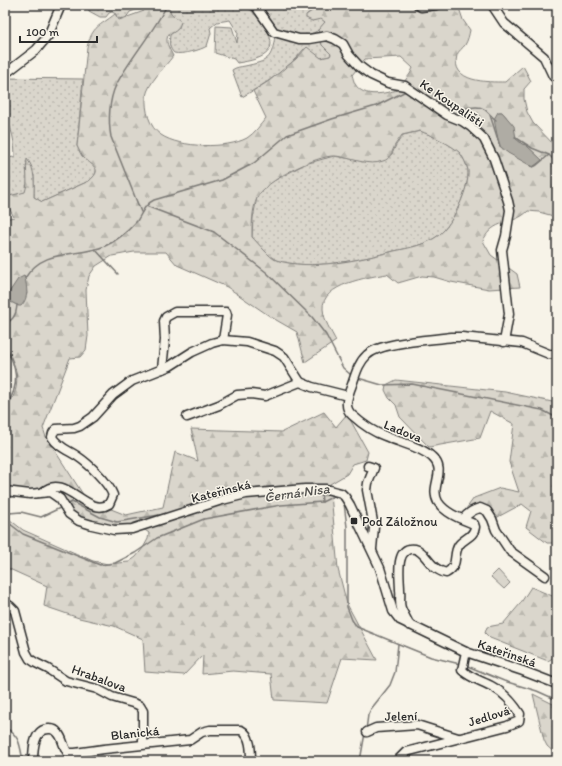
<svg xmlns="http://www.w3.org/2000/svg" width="562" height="766" font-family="Itim,sans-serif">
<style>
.grass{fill:url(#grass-dots);stroke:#82807c}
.forest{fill:url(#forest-firs);stroke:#82807c;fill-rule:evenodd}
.park{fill:#dad6cc;stroke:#82807c}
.water{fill:#afaca4;stroke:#7a7874}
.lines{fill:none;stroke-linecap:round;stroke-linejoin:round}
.stream{stroke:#7a7874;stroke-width:1.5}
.minor-casing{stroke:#2b2b2b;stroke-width:11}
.minor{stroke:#f7f3e8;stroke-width:8}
.poi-dot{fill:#2b2b2b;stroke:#f7f3e8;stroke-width:1.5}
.labels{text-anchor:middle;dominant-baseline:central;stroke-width:3;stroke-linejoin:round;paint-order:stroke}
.street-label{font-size:13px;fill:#2b2b2b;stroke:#f7f3e8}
.poi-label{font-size:13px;fill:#2b2b2b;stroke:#f7f3e8;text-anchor:start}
.water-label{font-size:14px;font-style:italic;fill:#53524f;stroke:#f7f3e8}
</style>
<defs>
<pattern id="grass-dots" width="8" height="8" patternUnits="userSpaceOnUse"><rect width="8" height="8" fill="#dad6cc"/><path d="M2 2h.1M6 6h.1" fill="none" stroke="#bbb8af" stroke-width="1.8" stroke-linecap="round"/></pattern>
<pattern id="forest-firs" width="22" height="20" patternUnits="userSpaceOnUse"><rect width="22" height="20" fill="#dad6cc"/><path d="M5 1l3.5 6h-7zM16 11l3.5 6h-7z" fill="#bbb8af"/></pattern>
</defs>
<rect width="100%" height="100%" fill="#f7f3e8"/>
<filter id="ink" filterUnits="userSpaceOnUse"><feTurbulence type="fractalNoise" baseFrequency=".025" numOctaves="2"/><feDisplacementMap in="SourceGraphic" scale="8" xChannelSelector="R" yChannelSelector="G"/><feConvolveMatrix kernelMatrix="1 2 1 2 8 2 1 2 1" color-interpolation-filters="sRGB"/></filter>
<g filter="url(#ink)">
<g class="grass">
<path d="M88,5H143L142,8L130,12L125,19L117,18L116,14L112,12L109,13L106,17H100L89,11Z"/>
<path d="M169,5H248C251,12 257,16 262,22C283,52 264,59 237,63L234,59L215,53L216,26L232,27L237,43L238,33L230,20L217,22L210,28L211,33L207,46C201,50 182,55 174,53C169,48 169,43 170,35L179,28V19C172,17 169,12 169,5Z"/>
<path d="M268,5H321L307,14L312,21L321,18L325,22C316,39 295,37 280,30C278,29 274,28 272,27C268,24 265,17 263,14L264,9Z"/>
<path d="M275,35L320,38L322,45L331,54L330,56L321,58L304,49C287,70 265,84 242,97L232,70C236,67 240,67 245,66C268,61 272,60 275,35Z"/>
<path d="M5,78L83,79L77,146L82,156L96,167C97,175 94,177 89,181L42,202L34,197V175L26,165L28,186L25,193L5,197V158L15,157C15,144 12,127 5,117Z"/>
<path d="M420,131C431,135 453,145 460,153C463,157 467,165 468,170C470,187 453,224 439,235C426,245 409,248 394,251C360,260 310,271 276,260C270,258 257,243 252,237L253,218L257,197L270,183L305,164L334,156L369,162L392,154L396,145L403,135Z"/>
</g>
<g class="forest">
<path d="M145,5H169C169,16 176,16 181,22C179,29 176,32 169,34C164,41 169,48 173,56C165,67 148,83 146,96C145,110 149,127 161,135C180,148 227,149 247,138C255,133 260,125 266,118L253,91L269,81L296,59L307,47L321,58L330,56L331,54L322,45L318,30L325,22L321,19L312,21L306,18V15L321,5H458L463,20L470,30C469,35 468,40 465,45C463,48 458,51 457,55C450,83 488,82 505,82L523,66L531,81L524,89V99L527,112L533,123L557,148V217L539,212L528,211C513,226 493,218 483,241L491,255L517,274L520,287L489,289L451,282L434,277L422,276L398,283L387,274C369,277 321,284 323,309C324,321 331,331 336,341L305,362L297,332L271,317L227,287L177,265L166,252H134L112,256L96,266L89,276L86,290L88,336L86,350L80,357L70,358L43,428L46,437L86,499L126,515L163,507L175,452L198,461L191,429L282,432L324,412L336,427L347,414L368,452L366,460L353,464L347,474L330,484L338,569L347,604L377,660L342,658L327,703L274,700L271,674L233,671L202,674L203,655L184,675L145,672L143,639L114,626L79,618L44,606L47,586L5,567V516L23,530L93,561L108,564L129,562L136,557L143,548L148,539L149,533L145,530L123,532L92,528L53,495L5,494V406C7,404 11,402 12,399C20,385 18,362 5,352V219L14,217L5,201V197L25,192C29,181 25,171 27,159C36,169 34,185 34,197L42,202L89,181C103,169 94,167 84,158C81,155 79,150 77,146L87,47C93,25 99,27 115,14L119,20L144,11ZM401,57L413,68L410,74L398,90C385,93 364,99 355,84C354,82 353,78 352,75L365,59ZM499,112H502C512,121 512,135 522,144L526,145L542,160C531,158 503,156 499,144C496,134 498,122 499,112ZM420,131C431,135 452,145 460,153C463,157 467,165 468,170C470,187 453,224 439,235C426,245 409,248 394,251C360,260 310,271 276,260C270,258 258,243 252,237C252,224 252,210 257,198C264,181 317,155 335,156C350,157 368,167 383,161C391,159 392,151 395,145C397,142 400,138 402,135ZM24,276L25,278L27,294L19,306L7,300L6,297L12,288Z"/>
<path d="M396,380L505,392L557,403V543H547L526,527L531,511L522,504L494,519L489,510L463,513L474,498L500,488L519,492L509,462L514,424L490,411L480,438L429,447L400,417L396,405L389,398L385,390L386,385Z"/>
<path d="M531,587L557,598V655L548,661L490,638L485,633L487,627L503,624L520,604Z"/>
<path d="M533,694L557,706V755L547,746L544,740Z"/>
</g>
<path class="park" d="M498,570L510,583L504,589L491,577Z"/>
<g class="water">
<path d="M498,112H502L514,126L516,139L522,144L526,145L542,160L533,167L508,153L501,147L499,145L494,119Z"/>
<path d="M24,276L25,278C27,288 29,298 21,306H19L7,300L6,297L18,279Z"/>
</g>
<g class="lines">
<g class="stream">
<path d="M423,94C435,101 448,107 462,108C470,109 477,104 484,109C488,112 492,117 496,120"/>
<path d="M490,115L500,146"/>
<path d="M515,137L532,148L549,155L557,163"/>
<path d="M531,166L533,167L537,165L549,155"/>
<path d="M146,206L214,232L266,272L312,317L326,335L343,368L351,375"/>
<path d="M141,212L111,137C108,121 109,100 116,85C131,57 153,33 167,5"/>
<path d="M95,249L118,274"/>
<path d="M25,278C44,247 77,258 105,246C117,241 129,230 137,221C142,213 145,204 154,200L222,180L254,163L287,135L332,119L376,106L406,91"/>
<path d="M5,324C14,319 16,315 17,305"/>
<path d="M5,343C16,367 22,384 5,408"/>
<path d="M358,378L382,385L412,384L542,410L557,418"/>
<path d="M321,492L322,502"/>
<path d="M201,503C229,490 260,487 291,486"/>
<path d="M344,503L347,527V607L352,620L357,627L431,657L460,664"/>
<path d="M67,505L72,502L100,517L117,522L165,514"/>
<path d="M5,510L9,513L21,512L41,517L62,507"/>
<path d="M5,520L23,534L100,565L115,563L135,553L157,538L204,519L281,505L322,502L334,496L342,500"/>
<path d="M465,665L504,681L537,691L557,700"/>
<path d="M5,728C20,735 20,746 23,761"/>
<path d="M366,730L368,715L371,709L390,685L395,672L398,644"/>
<path d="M360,761L365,733"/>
</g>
<defs>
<g id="minor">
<path d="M255,5L274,32L299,39H309L327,36L335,39L343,44L349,55L359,66L371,75L388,83L405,86L447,115L462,121L471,127L484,139L494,159L508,201L510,210L506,236L502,250L509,314L504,342"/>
<path d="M418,5L421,7L436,5"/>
<path d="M492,5L504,23L544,57L553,76L557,79"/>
<path d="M5,74L36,50L48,36L61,5"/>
<path d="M162,369L165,340L164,321L166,317L175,312H226L227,315L223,340"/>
<path d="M187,417L219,405L237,395L251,394L265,396L300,382"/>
<path d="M368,466L374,468L368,483L367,490L374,527L372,549"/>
<path d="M5,491L30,494L50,492L60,499L69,514L79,521L92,525L114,530L132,529L222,500L246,494L305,489H326L341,493L345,497L350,505L380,568L393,611L400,620L466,652L523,671L557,684"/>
<path d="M43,492C66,472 87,518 109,504L113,495C108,482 89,464 77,456C68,450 58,447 52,437L53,433L56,429L74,428L80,426L93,417L113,395L132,381L170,366L192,352L212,343L223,340L247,342L275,351L284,357L300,382L312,387L348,396"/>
<path d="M463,519C468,513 472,510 480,508L487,511L492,519L496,530L510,551L545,576"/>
<path d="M5,603L10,606L15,611L26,652L30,659L36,663L48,669L66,681L97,689L112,697L136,704L140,706L143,711V744"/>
<path d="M409,625C407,618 403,614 401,608C399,603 401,595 400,590C400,578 394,546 415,549C426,551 429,569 446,573C460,565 452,555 459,545C464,538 474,537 475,527L474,524C462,519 446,514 438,502C429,486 448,471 432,457C420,446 400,443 385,436C373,432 362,424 352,415C344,408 347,399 350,390C355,378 357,364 367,355C380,342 432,340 452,337H462L522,343L549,354L557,355"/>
<path d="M367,732L376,728L417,725L458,738"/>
<path d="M33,761C33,749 34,728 50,729C54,729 56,730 58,733C63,738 63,747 68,753H75L104,749L190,740L202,732L210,730H241C251,735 251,751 251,761"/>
<path d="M397,761L406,752L507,726L519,721L520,714C513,703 504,693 493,687C482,681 470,678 462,670L466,652"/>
</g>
</defs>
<use href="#minor" class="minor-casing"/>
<use href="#minor" class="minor"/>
</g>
</g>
<rect class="poi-dot" x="350" y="517" width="8" height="8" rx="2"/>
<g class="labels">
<g class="street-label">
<text transform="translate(452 103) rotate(34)">Ke Koupališti</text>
<text transform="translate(403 431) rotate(22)">Ladova</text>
<text transform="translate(221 491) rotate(-14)">Kateřinská</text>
<text transform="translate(507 653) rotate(19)">Kateřinská</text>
<text transform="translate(99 678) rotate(20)">Hrabalova</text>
<text transform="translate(401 716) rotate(-1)">Jelení</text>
<text transform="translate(489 716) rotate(-17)">Jedlová</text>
<text transform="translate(135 733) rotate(-6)">Blanická</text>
</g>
<g class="poi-label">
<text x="362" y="521">Pod Záložnou</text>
</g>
<g class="water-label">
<text transform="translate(297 493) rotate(-8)">Černá Nisa</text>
</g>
</g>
<rect width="562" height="766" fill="none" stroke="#f7f3e8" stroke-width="20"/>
<rect x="10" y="10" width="542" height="746" fill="none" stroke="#2b2b2b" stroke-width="1.5" filter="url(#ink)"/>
<path d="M20 36v6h77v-6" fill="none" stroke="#2b2b2b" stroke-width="2"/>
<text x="26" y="36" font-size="12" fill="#2b2b2b" stroke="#f7f3e8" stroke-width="3" paint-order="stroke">100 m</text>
</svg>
